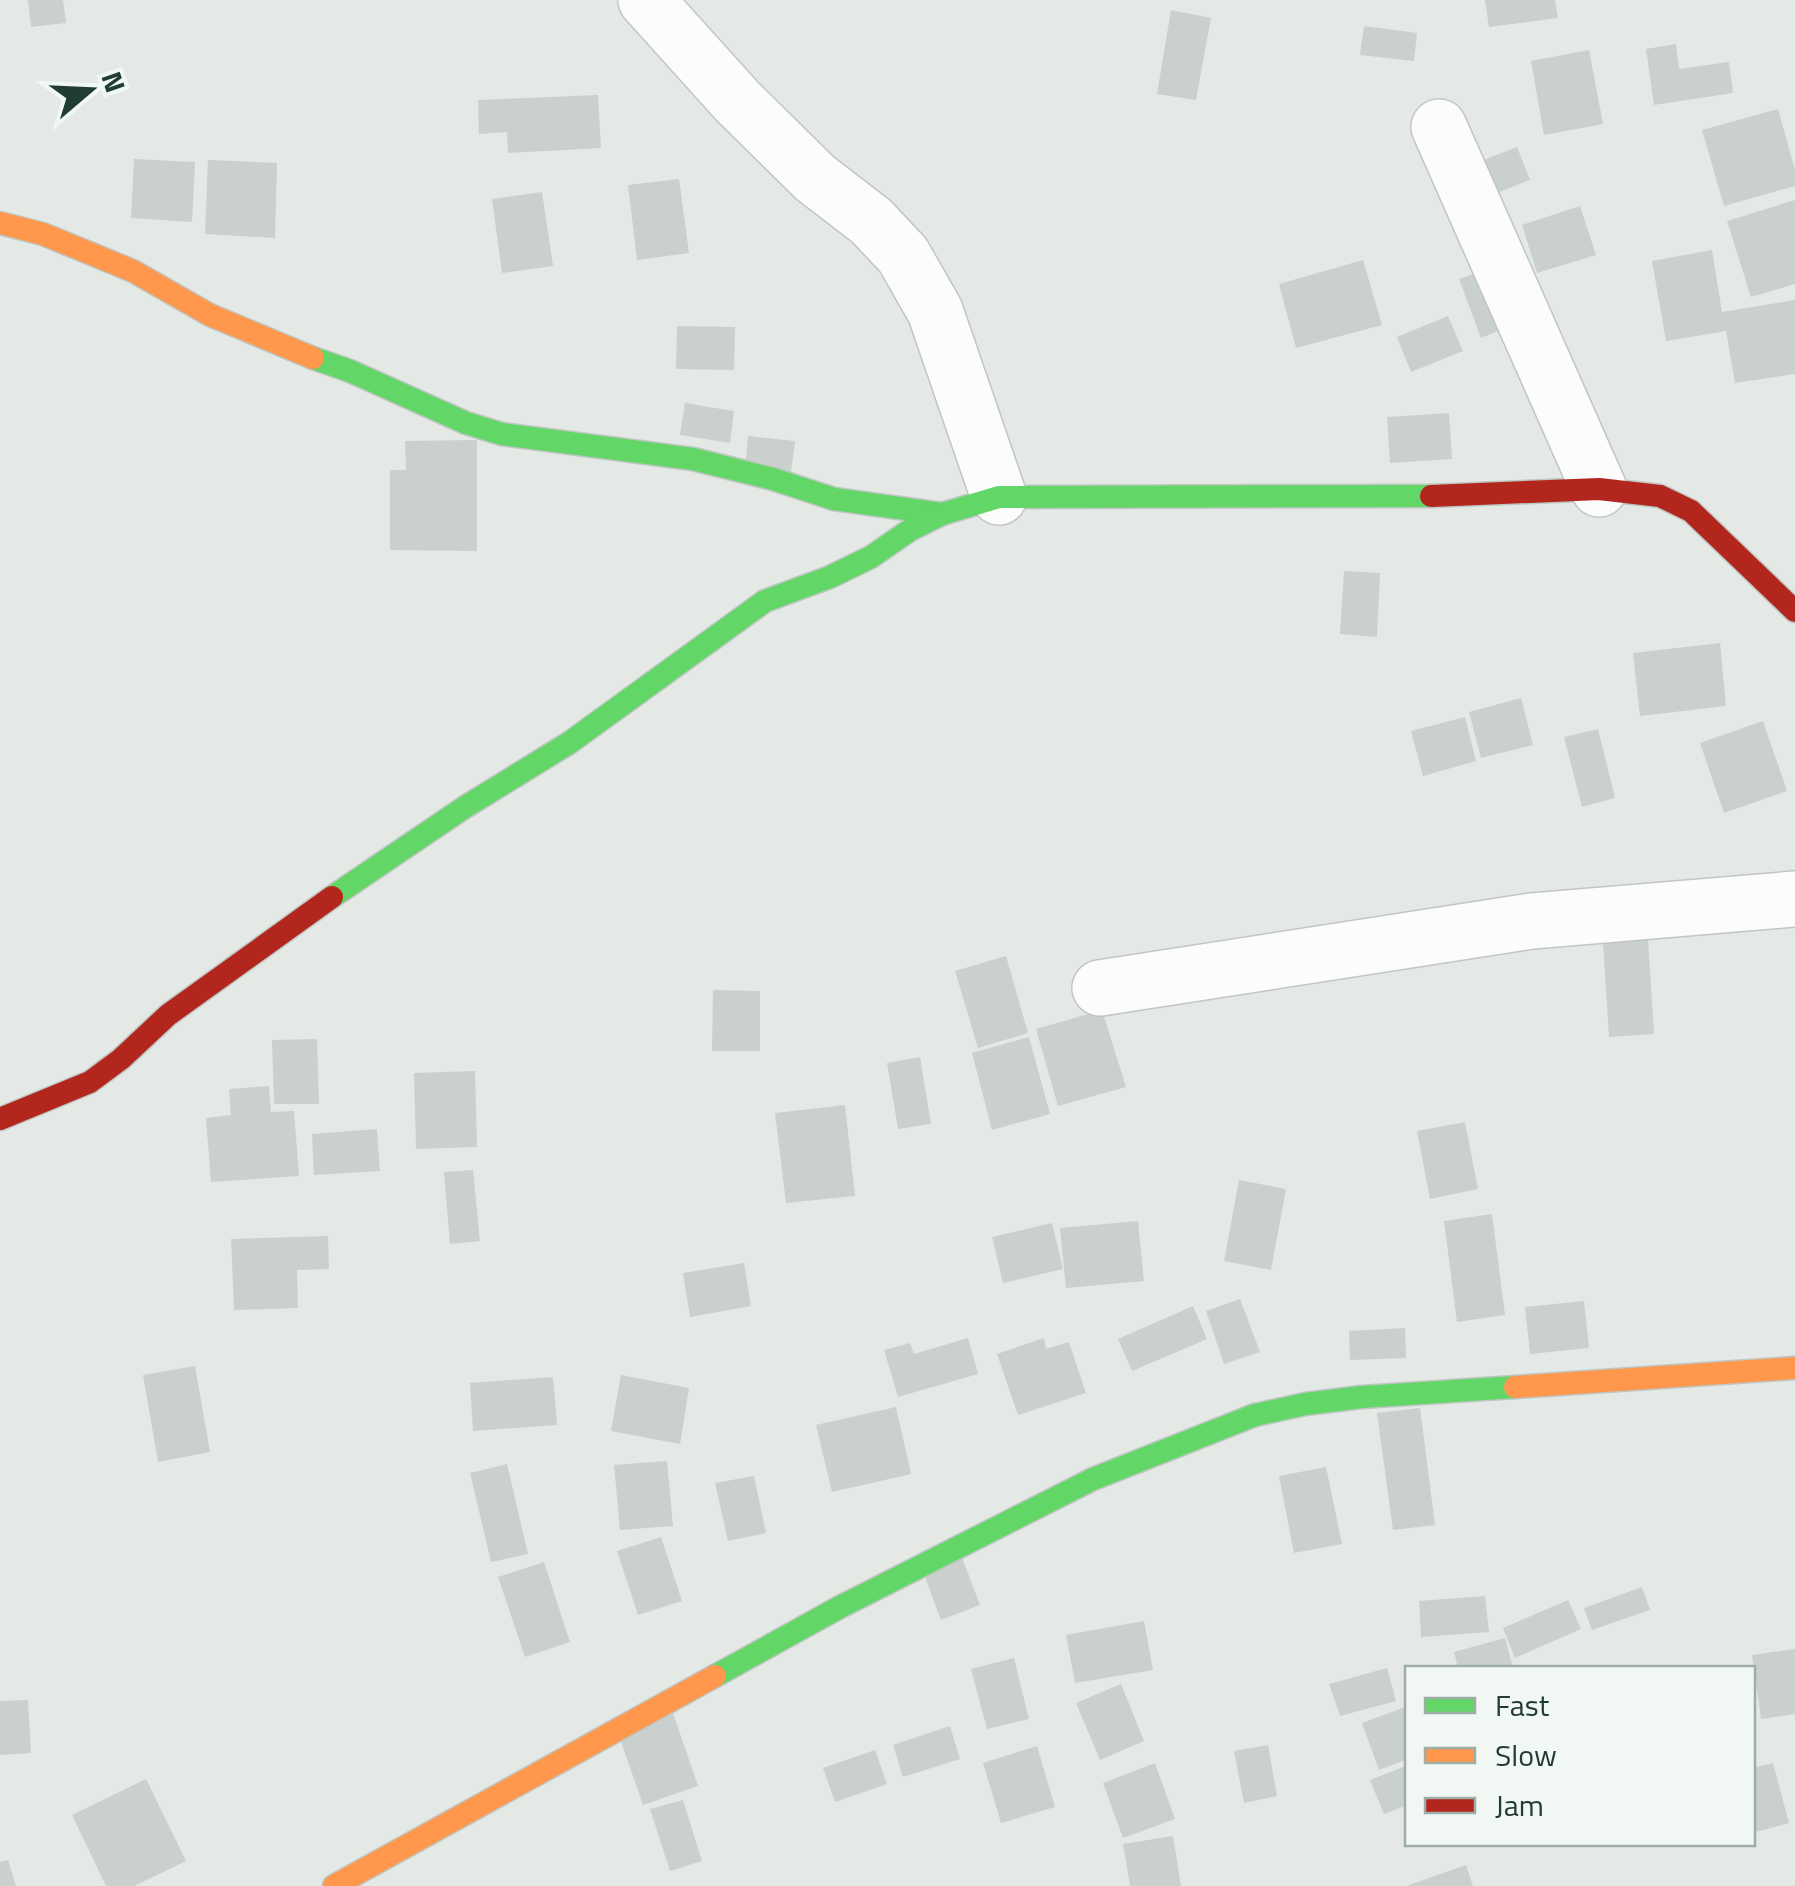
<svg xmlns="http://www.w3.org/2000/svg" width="1795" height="1886" font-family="'Titillium Web',sans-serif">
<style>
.building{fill:#cad0cd}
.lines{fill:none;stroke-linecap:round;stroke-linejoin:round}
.street-casing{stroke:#c1c6c3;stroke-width:58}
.fast-casing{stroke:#bfc7c3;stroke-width:25}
.slow-casing{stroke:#bfc7c3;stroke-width:25}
.jam-casing{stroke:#bfc7c3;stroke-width:25}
.street{stroke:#fbfcfb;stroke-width:55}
.fast{stroke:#63d668;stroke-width:22}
.slow{stroke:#ff974d;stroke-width:22}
.jam{stroke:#b3261e;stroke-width:22}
</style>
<rect width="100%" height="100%" fill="#e4e9e6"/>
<g class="building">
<path d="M28,0H63L66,23L31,27Z"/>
<path d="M1485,0H1555L1558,18L1489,27Z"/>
<path d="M1171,10L1211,18L1196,100L1157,94Z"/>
<path d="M1364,26L1417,33L1414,61L1360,55Z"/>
<path d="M1676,44L1679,69L1729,62L1733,93L1654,105L1646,49Z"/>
<path d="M1589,50L1603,124L1544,135L1531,61Z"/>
<path d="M598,95L601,148L508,153L507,132L479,134L478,100Z"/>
<path d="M1778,109L1795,170V186L1724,206L1702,130Z"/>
<path d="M1517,147L1530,180L1476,201L1463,168Z"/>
<path d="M134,159L195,162L192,222L131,218Z"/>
<path d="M208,160L277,163L275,238L205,234Z"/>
<path d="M679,179L689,253L637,260L628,185Z"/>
<path d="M542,192L553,266L502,273L492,199Z"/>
<path d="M1795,200V284L1751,297L1727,221Z"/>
<path d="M1580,206L1596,255L1537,273L1522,225Z"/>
<path d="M1712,250L1722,312L1795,300V374L1735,383L1726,331L1666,341L1652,261Z"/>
<path d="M1363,260L1382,325L1296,348L1279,284Z"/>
<path d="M1497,265L1518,323L1481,338L1459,279Z"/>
<path d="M1448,316L1463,351L1411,372L1397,337Z"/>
<path d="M677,326L735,327L734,370L676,369Z"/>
<path d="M685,403L734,411L730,443L680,435Z"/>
<path d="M1449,413L1452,459L1390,463L1387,417Z"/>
<path d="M748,436L795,441L791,472L745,468Z"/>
<path d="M477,440V551L390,550V470H406L405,441Z"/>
<path d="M1344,571L1380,573L1377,637L1340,634Z"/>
<path d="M1720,643L1726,706L1640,716L1633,653Z"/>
<path d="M1521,698L1533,745L1481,758L1469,712Z"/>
<path d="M1465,717L1476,761L1423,776L1411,731Z"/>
<path d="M1763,721L1787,791L1724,813L1700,743Z"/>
<path d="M1598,729L1615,798L1582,807L1564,737Z"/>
<path d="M1648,940L1654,1034L1609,1037L1603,942Z"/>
<path d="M1006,956L1028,1033L978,1048L955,971Z"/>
<path d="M713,990L760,991V1051H712Z"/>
<path d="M1102,1010L1126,1087L1058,1106L1036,1029Z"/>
<path d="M1029,1037L1050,1114L992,1130L972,1053Z"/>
<path d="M317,1039L319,1104H274L272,1040Z"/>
<path d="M920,1057L931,1124L898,1129L887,1063Z"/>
<path d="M475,1071L477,1147L416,1149L414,1073Z"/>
<path d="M269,1086L271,1112L294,1111L299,1176L211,1182L206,1118L231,1115L229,1089Z"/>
<path d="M845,1105L855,1196L786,1203L775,1113Z"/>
<path d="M1465,1122L1478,1189L1430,1199L1417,1131Z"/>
<path d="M377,1129L380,1171L314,1175L312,1134Z"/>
<path d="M473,1170L480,1241L450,1244L444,1172Z"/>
<path d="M1239,1180L1286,1189L1271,1270L1224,1261Z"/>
<path d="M1492,1214L1505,1315L1457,1322L1444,1221Z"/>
<path d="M1138,1221L1144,1281L1066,1288L1060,1228Z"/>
<path d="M1052,1223L1063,1269L1003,1283L992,1237Z"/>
<path d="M328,1236L329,1269L297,1270L298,1308L234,1310L231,1239Z"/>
<path d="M744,1263L751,1306L690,1317L683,1273Z"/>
<path d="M1240,1299L1260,1352L1224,1364L1206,1311Z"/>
<path d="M1584,1301L1589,1348L1530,1354L1525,1307Z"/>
<path d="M1193,1306L1207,1339L1132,1371L1118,1339Z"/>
<path d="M1405,1328L1406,1358L1350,1360L1349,1331Z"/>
<path d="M968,1338L978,1374L898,1397L884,1350L910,1343L914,1354Z"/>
<path d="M1044,1338L1046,1349L1069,1342L1086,1393L1018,1415L997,1354Z"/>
<path d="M195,1366L210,1452L158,1462L143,1375Z"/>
<path d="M621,1375L689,1388L680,1444L611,1431Z"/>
<path d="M553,1377L557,1425L473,1431L470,1383Z"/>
<path d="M896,1407L911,1474L832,1492L816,1425Z"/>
<path d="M1420,1408L1435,1525L1393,1530L1377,1413Z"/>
<path d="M667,1461L673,1526L620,1530L614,1465Z"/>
<path d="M507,1464L528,1554L491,1562L470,1473Z"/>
<path d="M1326,1467L1342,1544L1294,1553L1279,1476Z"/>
<path d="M754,1476L766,1533L728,1541L715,1483Z"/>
<path d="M661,1537L682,1601L638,1615L617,1551Z"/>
<path d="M961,1555L980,1605L941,1620L922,1569Z"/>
<path d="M544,1562L570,1642L525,1657L498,1577Z"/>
<path d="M1642,1587L1650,1610L1592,1630L1584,1608Z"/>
<path d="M1485,1596L1489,1632L1421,1637L1419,1601Z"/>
<path d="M1568,1600L1581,1629L1515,1658L1503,1628Z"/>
<path d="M1144,1621L1153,1670L1075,1683L1066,1635Z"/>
<path d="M1505,1638L1513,1668H1458L1454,1652Z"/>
<path d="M1795,1649V1714L1761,1719L1752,1655Z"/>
<path d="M1014,1658L1029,1719L987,1729L971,1669Z"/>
<path d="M1387,1668L1396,1701L1340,1716L1329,1684Z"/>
<path d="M1121,1684L1144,1741L1100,1760L1076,1703Z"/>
<path d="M28,1700L31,1753L0,1755V1701Z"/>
<path d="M1408,1706V1759L1379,1770L1362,1723Z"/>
<path d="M673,1713L698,1786L643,1805L618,1733Z"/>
<path d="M950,1726L960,1759L903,1777L893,1745Z"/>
<path d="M1268,1745L1277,1796L1244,1803L1234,1751Z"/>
<path d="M1037,1746L1055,1807L1001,1823L983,1763Z"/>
<path d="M875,1750L887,1784L835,1802L823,1768Z"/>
<path d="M1155,1763L1175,1819L1123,1838L1103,1783Z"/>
<path d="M1773,1763L1789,1823L1752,1833V1768Z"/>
<path d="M1408,1765V1805L1384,1814L1370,1780Z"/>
<path d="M146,1779L186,1861L134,1886H106L72,1815Z"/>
<path d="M683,1800L702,1861L670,1871L650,1809Z"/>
<path d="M1173,1836L1181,1886H1130L1123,1844Z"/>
<path d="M8,1860L16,1886H0V1862Z"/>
<path d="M1466,1865L1473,1886H1409V1885Z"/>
</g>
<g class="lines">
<defs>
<g id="street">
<path d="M646,0L737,101L815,178L871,221L903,255L935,311L999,497"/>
<path d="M1439,127L1599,489"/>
<path d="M1100,988L1532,921L1795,899"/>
</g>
<g id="fast">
<path d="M313,358L350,371L466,423L502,434L693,459L773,479L834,499L942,514"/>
<path d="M332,897L465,807L569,743L765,601L830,577L871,557L910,530L942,514L999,497L1431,496"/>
<path d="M715,1676L840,1607L1093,1479L1255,1415L1305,1404L1362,1397L1515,1387"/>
</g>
<g id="slow">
<path d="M0,223L43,234L133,271L210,315L313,358"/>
<path d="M1515,1387L1795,1368"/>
<path d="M334,1886L715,1676"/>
</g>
<g id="jam">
<path d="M1431,496L1599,489L1660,496L1691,511L1795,611"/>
<path d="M0,1119L90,1082L121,1059L168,1015L332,897"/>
</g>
</defs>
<use href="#street" class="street-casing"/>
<use href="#fast" class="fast-casing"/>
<use href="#slow" class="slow-casing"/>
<use href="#jam" class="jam-casing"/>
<use href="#street" class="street"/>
<use href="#fast" class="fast"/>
<use href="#slow" class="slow"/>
<use href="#jam" class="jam"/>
</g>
<rect x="1405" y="1666" width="350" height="180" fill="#f1f8f4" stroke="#9eada6" stroke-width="2.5"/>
<rect x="1425" y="1698" width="50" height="15" fill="#63d668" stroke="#9eada6" stroke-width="2.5"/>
<text x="1495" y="1716" font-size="30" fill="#213c31">Fast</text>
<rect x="1425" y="1748" width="50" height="15" fill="#ff974d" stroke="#9eada6" stroke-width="2.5"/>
<text x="1495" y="1766" font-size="30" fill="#213c31">Slow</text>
<rect x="1425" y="1798" width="50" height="15" fill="#b3261e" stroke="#9eada6" stroke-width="2.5"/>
<text x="1495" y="1816" font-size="30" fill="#213c31">Jam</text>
<g transform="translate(90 90) rotate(71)" stroke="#f1f8f4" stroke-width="8" paint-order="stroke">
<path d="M0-8L18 38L0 25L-18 38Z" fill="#213c31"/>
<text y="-15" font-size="28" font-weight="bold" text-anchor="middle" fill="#213c31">N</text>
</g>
</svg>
